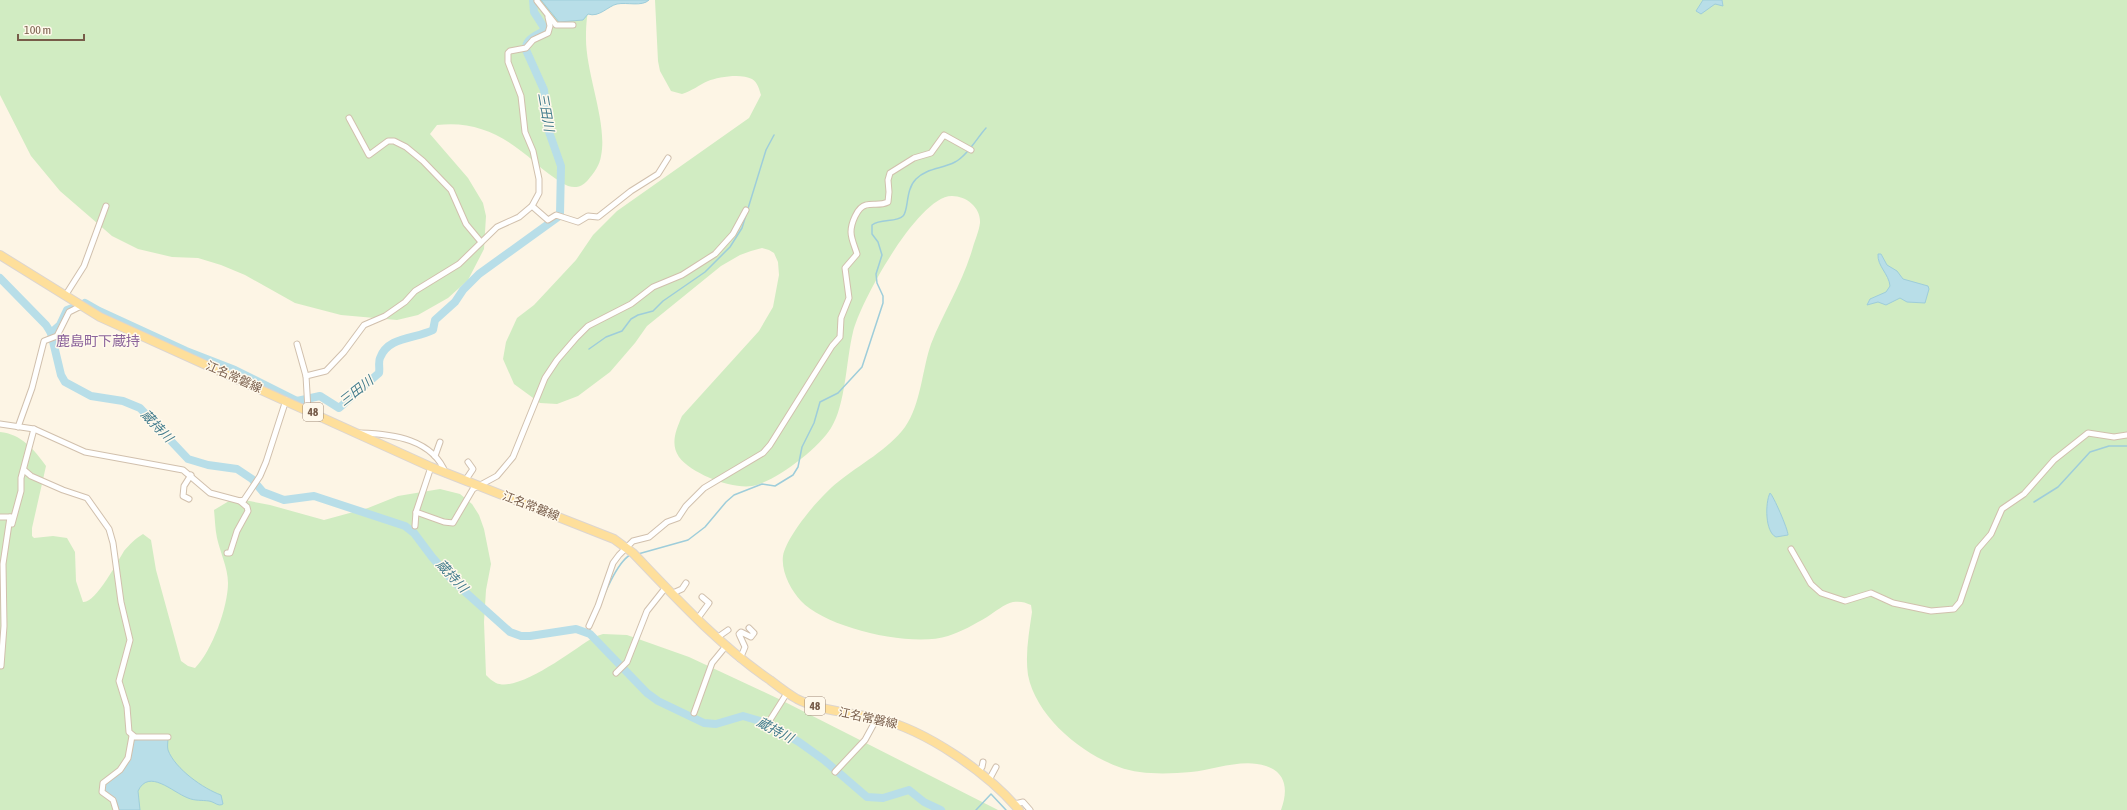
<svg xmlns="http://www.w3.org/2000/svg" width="2127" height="810" font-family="'Asap Condensed','Noto Sans JP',sans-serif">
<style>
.green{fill:#d1ecc2}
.water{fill:#b8dee8;stroke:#9ecdda}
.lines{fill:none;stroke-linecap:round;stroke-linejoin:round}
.stream{stroke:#9ecdda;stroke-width:1.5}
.river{stroke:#b8dee8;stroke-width:8}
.street-casing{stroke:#d1c0ad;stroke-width:7}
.primary-casing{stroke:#dcd5d0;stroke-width:10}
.street{stroke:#fff;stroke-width:5}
.primary{stroke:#fedf9b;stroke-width:8}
.labels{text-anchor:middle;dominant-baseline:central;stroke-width:3;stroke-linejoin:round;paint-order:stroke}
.shield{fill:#fff9ec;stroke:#a08b7a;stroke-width:1}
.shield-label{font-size:11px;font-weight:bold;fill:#775c49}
.street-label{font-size:12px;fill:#775c49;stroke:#fff9ec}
.water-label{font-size:13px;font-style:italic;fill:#417b8c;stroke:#fff9ec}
.quarter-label{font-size:14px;fill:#8c649b;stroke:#fff9ec}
</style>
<rect width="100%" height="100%" fill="#fdf5e5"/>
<g class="green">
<path d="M0,0H591C587,11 586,25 586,36C585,72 608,123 601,156C600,165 593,174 588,180C575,195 562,183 549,174C539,167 531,158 521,151C496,131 469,121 437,125L430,134L468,178L483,203L486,216L484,249L468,280L448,298L418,315L397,320L341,315L295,303L245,275L221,265L198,258L172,257L138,249L112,236L60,191L31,156L0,95Z"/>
<path d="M655,0H2127V810H1281C1288,791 1287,773 1266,766C1242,758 1214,770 1191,772C1168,774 1140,775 1119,767C1080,753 1036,716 1028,675C1025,654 1029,633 1032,612L1031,605C1025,602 1020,601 1013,602C1004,604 995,612 987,617C975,624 961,632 948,636C912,648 826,628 801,601C791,590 781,572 783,556C787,535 821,495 838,482C860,464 888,450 905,427C921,404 922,370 931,344C944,311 963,282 973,247C975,240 979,231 980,223C981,208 967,196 952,196C919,195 860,302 853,332C846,360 846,404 831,428C818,449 775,482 752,486C731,489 692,474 679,457C670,444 676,430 682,416L759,331L773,307L779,275L778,262L774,253L769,250L762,248L751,251L740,255L721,266L647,326L635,343L610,372L578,396L557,404L540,403L514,384L503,359L506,342L517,318L534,305L576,260L593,235L617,211L749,118L761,95C759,89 758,83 752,79C741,73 718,77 708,81C699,85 692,91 682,94L671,91L660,71L658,61Z"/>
<path d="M0,432C21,434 34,449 46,466L32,528V536L34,538L53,536L67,538L75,552L76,581L83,602C95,604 118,561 124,551C129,545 136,538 143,534L151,540L156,570L181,661L188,666L195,668C212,651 228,607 228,583C228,568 220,552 217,538C215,529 215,519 214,510L234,498L270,505L324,520L368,508L398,496L440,489L460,494L472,504L479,515L484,529L491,564L486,590L484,622L486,675C489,678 492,681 496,683C519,693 574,649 594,637L603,634L627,635L689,657L781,700L998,810H0Z"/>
</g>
<g class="water">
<path d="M541,0H649C642,7 627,2 617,4C608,6 599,18 588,14L583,20L559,22Z"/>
<path d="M1703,0H1722L1723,6L1715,4L1701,14L1696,11Z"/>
<path d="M1878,254H1881L1887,265L1897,271L1903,279L1928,286L1929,289L1925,303L1907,302L1900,298L1886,305L1878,302L1867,305L1870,299L1886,292L1890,286C1889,274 1877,266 1878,254Z"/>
<path d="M1770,493C1773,495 1788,529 1788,535L1776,537C1765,532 1765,503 1770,493Z"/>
<path d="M165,737L168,738C168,742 167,746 168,750C175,769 204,789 221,795L223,804C218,807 215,802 209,801C202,800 195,801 188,798C172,792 149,768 138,791L140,810H119L116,800L104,790V785L131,756L133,740Z"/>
</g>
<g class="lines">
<g class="stream">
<path d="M589,349L606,337L622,331L631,319L638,315L653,311L663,301L705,272L730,247L742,228L766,150L774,135"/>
<path d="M2034,502L2058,487L2090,452L2109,446H2127"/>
<path d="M638,554L688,540L705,527L726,502L734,495L762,484L775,486L793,475L798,467L802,447L814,423L820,402L838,393L862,367L883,303V296L877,283L876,274L882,255L878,242L872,234V225C881,218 896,223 903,216C909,210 905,190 916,179C927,168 942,169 955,162C967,156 977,138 986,128"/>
<path d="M588,634C597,614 613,565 630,555"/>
<path d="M976,810L991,794L1006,810"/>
</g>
<g class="river">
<path d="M533,0L534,12L545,29C539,36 525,37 526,50L544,90L548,129L561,166L560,214"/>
<path d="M0,278L46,325L51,333L61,375L65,382L91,396L123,401L140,408L188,459L208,465L237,469L252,479L263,492L284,500L314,496L405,526L414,533L432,557L453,581L510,632L521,636H530L576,629L590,634L647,693L658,701L704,723L716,724L743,716L763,722L799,742L824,760L867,797L883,798L909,790L924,802L941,810"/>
<path d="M85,303L99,311L186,351L235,370L297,401L320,396L339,408L379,373C380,368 378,362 380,358C388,336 416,339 433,330L435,320L455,302L463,290L479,274L558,217"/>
<path d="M51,333L60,325L67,310L75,307"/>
</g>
<defs>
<g id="street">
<path d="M537,1L556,25H573"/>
<path d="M349,118L369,155L388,141H394L406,147L423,161L451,190L466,224L481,242"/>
<path d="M532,206L548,220L556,215L578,222L588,216L598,217L631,191L658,174L668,158"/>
<path d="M65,296L84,266L106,206"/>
<path d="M297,344L306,376"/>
<path d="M308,410L306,376L326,371L344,352L364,325L385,316L405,302L415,291L459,264L497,227L519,217L532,206L539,193V179L533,151L525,132L521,96L508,62V53L510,51L526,48L533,40L548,33L550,26L548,17"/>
<path d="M0,424L34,429L85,452L183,470L210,493L240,501L244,500L260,476L266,462L286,400"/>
<path d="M18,427L32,388L44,341L57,336L69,312L81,306"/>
<path d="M360,433C393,434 433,439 446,474"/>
<path d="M435,456L440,442"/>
<path d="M24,470L31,476L63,490L87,498L109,529L113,543L121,602L130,640L119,681L127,707L129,732L135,737H168"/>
<path d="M465,481L473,469L468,462"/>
<path d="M189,499L183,496L184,486L191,475"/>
<path d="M416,512L444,522L453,523L473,489L497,476L513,457L545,378L557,360L576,338L588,326L631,304L653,287L682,275L715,254L733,234L746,210"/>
<path d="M0,517H13"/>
<path d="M12,524L21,491V478L34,429"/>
<path d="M415,526L416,512L431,467"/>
<path d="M1791,549L1811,584L1821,593L1845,601L1871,593L1893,603L1931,611L1954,609L1960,602L1978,549L1991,534L2002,509L2024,494L2054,460L2088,433L2114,437L2127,435"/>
<path d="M227,553H230L237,531L248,511L247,507L240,501"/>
<path d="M673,593L682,589L686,583"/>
<path d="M698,618L709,603L702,597"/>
<path d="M589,626L598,606L613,563L619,555L633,541L649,537L667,522L678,518L686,506L704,488L763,453L770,445L832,346L840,337L841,318L849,298L845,268L857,254C855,247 851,239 851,232C851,224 857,207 866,205C873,203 880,206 888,202L889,192L888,180L890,173L914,158L931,153L944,135L971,150"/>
<path d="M718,637L728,630"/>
<path d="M740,659L745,647L739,634L741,632L751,637L754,633L749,628"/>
<path d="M1,666L4,626L3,564L10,517"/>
<path d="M616,673L627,662L647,611L666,587"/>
<path d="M694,713L712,663L726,646"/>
<path d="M770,720L787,693"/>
<path d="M835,772L865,740L877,718"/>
<path d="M978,772L982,767L983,762"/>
<path d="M989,780L996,767"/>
<path d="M1014,804L1023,802L1030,810"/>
<path d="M116,810L113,800L102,792L103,783L120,770L128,758L132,736"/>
</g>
<path id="primary" d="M0,255L100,317L431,467L614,539L633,553C676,598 719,645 770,680C779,687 788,694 797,699C822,712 852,712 879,719C926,730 988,773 1019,810"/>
</defs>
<use href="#street" class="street-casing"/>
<use href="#primary" class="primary-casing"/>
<use href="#street" class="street"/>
<use href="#primary" class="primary"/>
</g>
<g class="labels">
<g class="shield">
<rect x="303" y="403" width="20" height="18" rx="3"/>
<rect x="805" y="697" width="20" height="18" rx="3"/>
</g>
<g class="shield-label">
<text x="313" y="412">48</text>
<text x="815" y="706">48</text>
</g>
<g class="street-label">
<text transform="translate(234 377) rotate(24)">江名常磐線</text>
<text transform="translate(531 506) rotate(21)">江名常磐線</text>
<text transform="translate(868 718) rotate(12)">江名常磐線</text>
</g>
<g class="water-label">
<text transform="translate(546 112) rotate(80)">三田川</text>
<text transform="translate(356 391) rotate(-38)">三田川</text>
<text transform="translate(157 426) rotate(46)">蔵持川</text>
<text transform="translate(452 576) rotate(47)">蔵持川</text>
<text transform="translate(775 730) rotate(28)">蔵持川</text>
</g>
<g class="quarter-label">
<text x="98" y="341">鹿島町下蔵持</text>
</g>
</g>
<path d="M18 34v6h66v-6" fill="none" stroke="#775c49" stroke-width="2"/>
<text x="24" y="34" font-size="12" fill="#775c49" stroke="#fff9ec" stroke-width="3" paint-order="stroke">100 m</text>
</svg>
